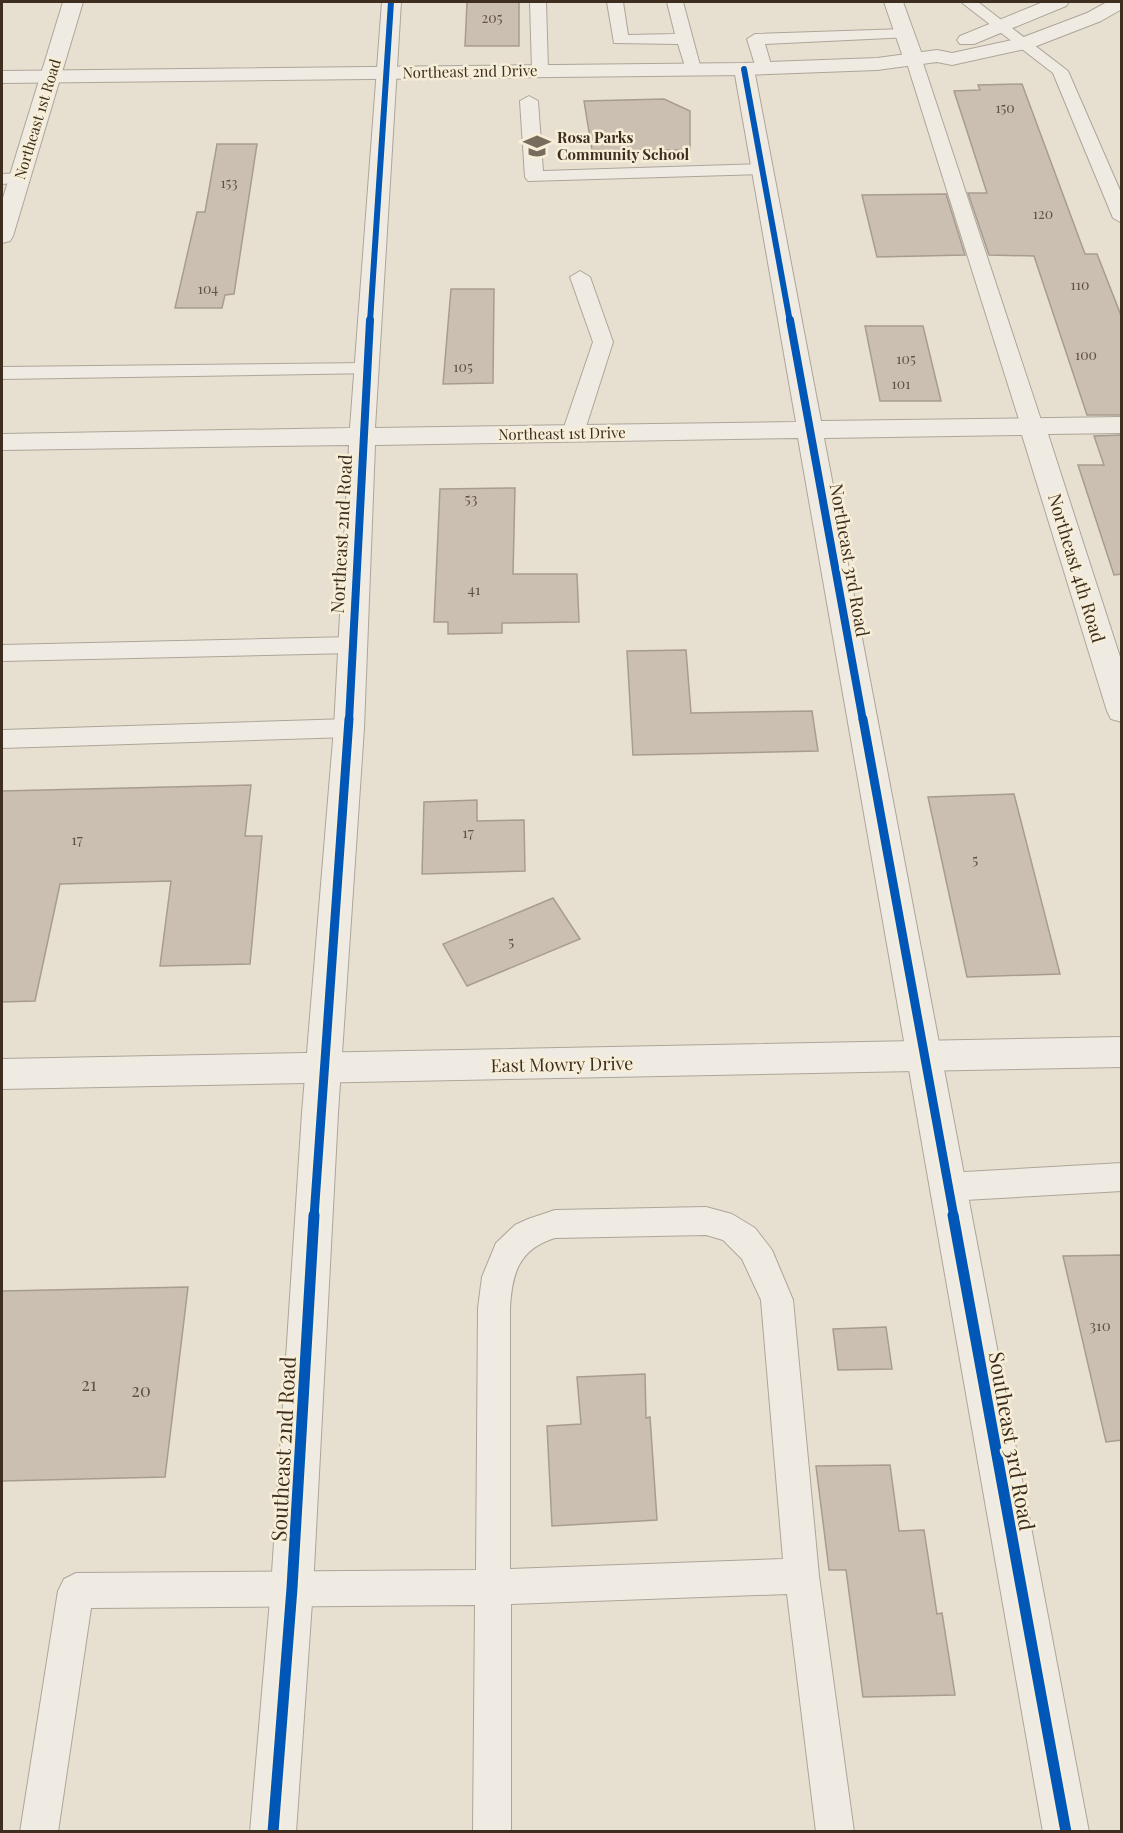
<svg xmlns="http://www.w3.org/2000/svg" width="1123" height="1833" font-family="'Playfair Display',serif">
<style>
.building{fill:#cbbfb2;stroke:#a89c90;stroke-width:1.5}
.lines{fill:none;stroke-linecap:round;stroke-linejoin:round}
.service-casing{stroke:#ada599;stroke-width:2}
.minor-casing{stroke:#ada599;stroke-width:2}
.tertiary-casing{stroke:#ada599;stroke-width:2}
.service{fill:#efebe3;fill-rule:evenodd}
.minor{fill:#efebe3;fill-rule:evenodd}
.tertiary{fill:#efebe3;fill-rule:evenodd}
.cycleway-far3-casing{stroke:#f7eed8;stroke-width:8}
.cycleway-far2-casing{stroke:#f7eed8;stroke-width:10}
.cycleway-far1-casing{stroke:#f7eed8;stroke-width:13}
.cycleway-casing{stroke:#f7eed8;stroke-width:15}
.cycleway-far3{stroke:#0057b8;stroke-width:6}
.cycleway-far2{stroke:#0057b8;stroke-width:8}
.cycleway-far1{stroke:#0057b8;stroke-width:9}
.cycleway{stroke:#0057b8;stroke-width:11}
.labels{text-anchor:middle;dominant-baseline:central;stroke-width:5;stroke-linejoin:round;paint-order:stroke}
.far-number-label{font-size:14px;fill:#605244}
.far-street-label{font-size:15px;fill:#3d2e20;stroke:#f7eed8}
.far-poi-label{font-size:15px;font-weight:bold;fill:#3d2e20;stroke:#f7eed8;text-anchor:start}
.number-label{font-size:15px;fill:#605244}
.street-label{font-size:18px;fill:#3d2e20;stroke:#f7eed8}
.near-number-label{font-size:18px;fill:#605244}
.near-street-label{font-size:21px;fill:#3d2e20;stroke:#f7eed8}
</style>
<rect width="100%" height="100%" fill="#e7e0d1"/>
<g class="building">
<path d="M467,2H519V46H465Z"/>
<path d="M1022,84L1085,254H1097L1122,318V415H1087L1034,256L989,255L968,193H987L954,91L980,90L978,85Z"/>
<path d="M664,99L690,111V150H592L584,101Z"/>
<path d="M217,144H257L234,294L225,295L222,308H175L197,212H205Z"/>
<path d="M946,194L965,255L877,257L862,195Z"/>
<path d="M451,289H494L493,383L443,384Z"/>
<path d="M865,326H923L941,401H880Z"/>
<path d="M1122,435V574L1114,575L1078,465H1104L1094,436Z"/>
<path d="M515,488L513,574H577L579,622L502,623V633L448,634V622H434L440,489Z"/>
<path d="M686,650L691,713L812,711L818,751L633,755L627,651Z"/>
<path d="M251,785L245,836H262L250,964L160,966L171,881L60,884L35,1001L2,1002V791Z"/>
<path d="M1014,794L1060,974L967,977L928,797Z"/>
<path d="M477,800V821L524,820L525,871L422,874L424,802Z"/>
<path d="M553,898L580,939L467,986L443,944Z"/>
<path d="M1122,1255V1440L1106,1442L1063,1256Z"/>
<path d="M188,1287L165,1477L2,1481V1291Z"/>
<path d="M886,1327L892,1369L838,1370L833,1329Z"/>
<path d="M645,1374L646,1418L650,1417L657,1520L552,1526L547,1426L581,1424L577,1377Z"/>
<path d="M890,1465L899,1531L924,1530L937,1614L942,1613L955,1695L863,1697L846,1570H829L816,1466Z"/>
</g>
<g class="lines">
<defs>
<g id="service">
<path d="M530,2H546L548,70L540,75L532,70Z"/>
<path d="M607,2H623L628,35L675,34L667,2H683L701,69L699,73H687L678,44L614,43Z"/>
<path d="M961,2H978L1068,71L1122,195V223L1113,218L1053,73Z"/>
<path d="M904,29L912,34L910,37L765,44L772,68L764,73L756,68L747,39L755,34Z"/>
<path d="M914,55L922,60L1043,426L1039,431H1025L1021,426L906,60Z"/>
<path d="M529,96L538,101L543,171L763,164L772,169L763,174L528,181L525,177L520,101Z"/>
<path d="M19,173L28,178L25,182L2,184V174Z"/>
<path d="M580,271L590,277L613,342L584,433L580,438H566L562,433L593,342L570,277Z"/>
<path d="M368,363L375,365L378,369L375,373L2,379V367Z"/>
<path d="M352,637L360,639L364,645L360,651L352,653L2,661V645Z"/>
<path d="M349,719L358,722L361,728L358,734L349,737L2,748V730Z"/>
<path d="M1122,1163V1191L947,1201L936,1197L932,1187L936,1177L947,1173Z"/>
<path d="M706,1207L732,1214L755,1228L772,1250L793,1300L819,1576L854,1832H816L787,1594L511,1604V1832H473L475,1605L91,1608L58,1832H20L58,1591L64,1579L76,1573L476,1570L478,1308L482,1277L496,1243L515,1225L528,1219L555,1210ZM706,1235L723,1240L742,1259L761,1300L783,1559L510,1569V1308C512,1273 519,1249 555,1238Z"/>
</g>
<g id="minor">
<path d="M63,2H83L13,236L10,241L2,243V201Z"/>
<path d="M382,2H401L375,428L796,422L734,69L737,65H751L754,69L821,421L1122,417V433L1048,434L1122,663V722L1111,719L1107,711L1022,435L824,438L1089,1832H1043L798,438L375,445L364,728L338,1113L313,1588L296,1832H250L271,1588L302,1113L334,728L349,445L2,450V434L350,428Z"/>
<path d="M884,2H903L924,60L921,64H907L904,60Z"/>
</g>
<g id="tertiary">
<path d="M1043,2H1069L1066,6L974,44H960L957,40L960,36Z"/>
<path d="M1107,2H1122V9L1101,21L1034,47L952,65L937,62L877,70L744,75L2,83V71L744,63L877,58L937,50L952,53L1021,38L1087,13Z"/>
<path d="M1122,1037V1067L2,1089V1059Z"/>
</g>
</defs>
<use href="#service" class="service-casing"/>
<use href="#minor" class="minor-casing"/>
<use href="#tertiary" class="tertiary-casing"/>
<use href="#service" class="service"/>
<use href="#minor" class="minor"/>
<use href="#tertiary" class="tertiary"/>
<defs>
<g id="cycleway-far3">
<path d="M744,69L790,322"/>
<path d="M370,322L391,2"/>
</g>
<g id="cycleway-far2">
<path d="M790,320L863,721"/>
<path d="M349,721L370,320"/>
</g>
<g id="cycleway-far1">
<path d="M863,719L954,1217"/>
<path d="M314,1217L349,719"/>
</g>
<g id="cycleway">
<path d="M953,1215L1066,1832"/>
<path d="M273,1832L292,1588L314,1215"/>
</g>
</defs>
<use href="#cycleway-far3" class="cycleway-far3-casing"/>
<use href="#cycleway-far2" class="cycleway-far2-casing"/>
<use href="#cycleway-far1" class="cycleway-far1-casing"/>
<use href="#cycleway" class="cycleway-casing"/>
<use href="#cycleway-far3" class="cycleway-far3"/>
<use href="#cycleway-far2" class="cycleway-far2"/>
<use href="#cycleway-far1" class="cycleway-far1"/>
<use href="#cycleway" class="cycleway"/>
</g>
<defs>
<symbol id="school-bare" viewBox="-9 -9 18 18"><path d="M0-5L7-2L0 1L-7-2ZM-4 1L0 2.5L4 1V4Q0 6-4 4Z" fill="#786c5e" stroke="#f7eed8" stroke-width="2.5" paint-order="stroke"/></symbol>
</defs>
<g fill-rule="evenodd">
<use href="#school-bare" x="518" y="127" width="38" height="38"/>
</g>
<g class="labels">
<g class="far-number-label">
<text x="492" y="17">205</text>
<text x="1005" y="107">150</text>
<text x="229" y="182">153</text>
<text x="1043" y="213">120</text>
<text x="1080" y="284">110</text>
<text x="208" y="288">104</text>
<text x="1086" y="354">100</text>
<text x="906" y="358">105</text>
<text x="463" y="366">105</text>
<text x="901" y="383">101</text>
</g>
<g class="far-street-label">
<text transform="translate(470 71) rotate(-1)">Northeast 2nd Drive</text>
<text transform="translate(37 119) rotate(-73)">Northeast 1st Road</text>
<text transform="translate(562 433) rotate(-1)">Northeast 1st Drive</text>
</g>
<g class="far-poi-label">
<text x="557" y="137">Rosa Parks<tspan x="557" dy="17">Community School</tspan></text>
</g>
<g class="number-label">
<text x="471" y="498">53</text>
<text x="474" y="589">41</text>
<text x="468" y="832">17</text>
<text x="77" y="839">17</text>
<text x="975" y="859">5</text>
<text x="511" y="941">5</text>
<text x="1100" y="1325">310</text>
</g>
<g class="street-label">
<text transform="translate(341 534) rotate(-87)">Northeast 2nd Road</text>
<text transform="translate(850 560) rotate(80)">Northeast 3rd Road</text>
<text transform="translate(1077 568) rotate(73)">Northeast 4th Road</text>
<text transform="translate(562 1064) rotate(-1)">East Mowry Drive</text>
</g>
<g class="near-number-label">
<text x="89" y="1384">21</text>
<text x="141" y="1390">20</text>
</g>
<g class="near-street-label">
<text transform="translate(1013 1441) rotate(80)">Southeast 3rd Road</text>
<text transform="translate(282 1449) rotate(-87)">Southeast 2nd Road</text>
</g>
</g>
<rect width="1123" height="1833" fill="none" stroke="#3d2e20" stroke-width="6"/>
</svg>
